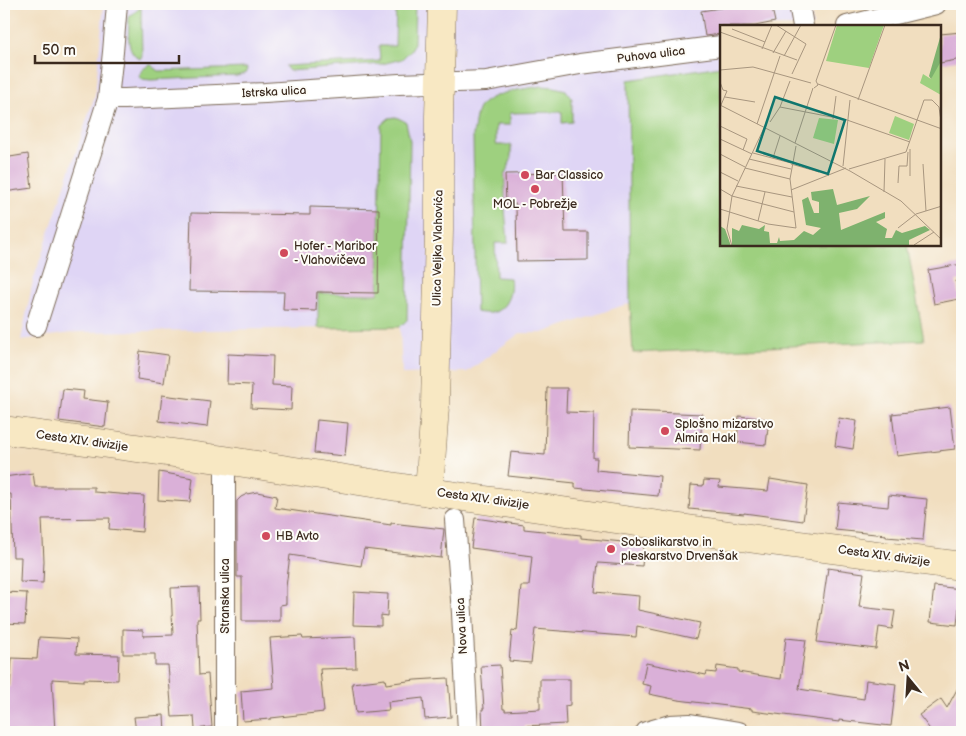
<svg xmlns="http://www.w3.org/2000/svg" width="966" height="736" font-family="'Balsamiq Sans',sans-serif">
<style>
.built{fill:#dfd5f5}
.green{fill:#9ed07f;stroke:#6c7d4e}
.building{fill:#dab0d8}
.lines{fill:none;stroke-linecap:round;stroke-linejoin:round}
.street-casing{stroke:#7b6956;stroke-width:22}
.secondary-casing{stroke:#7b6956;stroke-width:29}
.street{stroke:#fff;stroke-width:20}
.secondary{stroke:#f8e8c3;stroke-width:28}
.poi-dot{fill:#d1495b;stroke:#fdfcf7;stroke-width:2}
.labels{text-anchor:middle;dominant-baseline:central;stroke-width:4;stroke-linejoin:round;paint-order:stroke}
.street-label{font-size:12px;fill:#3b2a1e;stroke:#fdfcf7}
.poi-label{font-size:12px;fill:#3b2a1e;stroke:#fdfcf7;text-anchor:start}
.inset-road{fill:none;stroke:#a8967f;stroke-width:1}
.view{fill:#0f766e;fill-opacity:0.15;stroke:#0f766e;stroke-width:2.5}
.inset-edge{fill:none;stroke:#3b2a1e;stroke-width:2.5}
</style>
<rect width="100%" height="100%" fill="#fdfcf7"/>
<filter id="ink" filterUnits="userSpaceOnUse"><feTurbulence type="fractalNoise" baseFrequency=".02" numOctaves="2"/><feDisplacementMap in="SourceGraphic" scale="10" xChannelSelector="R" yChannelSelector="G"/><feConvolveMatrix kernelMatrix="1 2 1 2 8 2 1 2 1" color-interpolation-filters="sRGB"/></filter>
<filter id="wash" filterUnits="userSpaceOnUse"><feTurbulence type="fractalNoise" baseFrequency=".0096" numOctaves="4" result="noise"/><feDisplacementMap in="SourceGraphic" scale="20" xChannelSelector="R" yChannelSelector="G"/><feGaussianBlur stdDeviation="1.12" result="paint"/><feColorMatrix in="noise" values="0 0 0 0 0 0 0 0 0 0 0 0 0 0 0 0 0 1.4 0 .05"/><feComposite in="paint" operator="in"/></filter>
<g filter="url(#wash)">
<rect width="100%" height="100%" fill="#f1debf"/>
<path class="built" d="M104,4H809L813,26H721V66L628,80L630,303L542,333H520L467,372L402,374L400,327L78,332L21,340L33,281L95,95Z"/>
<g class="green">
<path d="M396,4H415L414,43L411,50L402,59L382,64L289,71L285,66L380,61L379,46H395Z"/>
<path d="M141,7L142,56L140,59C125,51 129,32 129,17Z"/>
<path d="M150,64L159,71L247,68L246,73L237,76L151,80L141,79L139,76L142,70Z"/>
<path d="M721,66V245H907L924,340L633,353L630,303L628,80Z"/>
<path d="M542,86L554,87L566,90L572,99V122L562,123V112L510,113V125H496V145H511V160L505,174V209L508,243H495L496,277L510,278C512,290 509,306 495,312C490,314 482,313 476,312L473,135C475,127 475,115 479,108C489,92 525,89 542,86Z"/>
<path d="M396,117L406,122L410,141L407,320L400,327L318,328V293L378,294L381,125L389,118Z"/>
</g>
<g id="blocks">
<g class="building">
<path d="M746,4H771L775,22L755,26H721V34L705,36L701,11Z"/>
<path d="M962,32V59L940,63V34Z"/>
<path d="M28,154L32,188L4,192V158Z"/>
<path d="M563,173L565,232H588V260L517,261L516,204L506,205L505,174Z"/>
<path d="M310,207L379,209L378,293L317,292L316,311L283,310L284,292L189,291L191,213L310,215Z"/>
<path d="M962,264V280L956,281L959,299L934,304L928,270Z"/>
<path d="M140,351L168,355L164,383L137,379Z"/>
<path d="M228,354L273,356L272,385L292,386L291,410L251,408L252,385L227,384Z"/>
<path d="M547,388H567L566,412L594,413L593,458H597L596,470L660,476L658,496L575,488V483L508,476L511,452L545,455Z"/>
<path d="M63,389L84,391L83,399L108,402L105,427L59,421Z"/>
<path d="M162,395L210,401L207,427L159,421Z"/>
<path d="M950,407L955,449L897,456L892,414Z"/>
<path d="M630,411L702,414L700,450L629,447Z"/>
<path d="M739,416L769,419L766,445L737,442Z"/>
<path d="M839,418L857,421L853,449L835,446Z"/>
<path d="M317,420L348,423L345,456L314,453Z"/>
<path d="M159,472L193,478L190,502L158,500Z"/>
<path d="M33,473L35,487H94V492L144,496L142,532L109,529L110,518L42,519L44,561L43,583L20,582L21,557H13L11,494H4V477Z"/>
<path d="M770,479L808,485L803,521L744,513V514L689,509L691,485L703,486L704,480L720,481L719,487L768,491Z"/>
<path d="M257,492L277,496L275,508L391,525V523L444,529L441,558L364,549L361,566L290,555L286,587V604L280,605V621H242V577H237V501L241,497L247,494Z"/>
<path d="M889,495L927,499L923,540L886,537V535L835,530L838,502L888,507Z"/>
<path d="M475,518L524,525V529L581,535V538L644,544L642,566L598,563L595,592L639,596L638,610L700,623L696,639L637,626L636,637L535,629L531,663L509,661L512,630L517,631L521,586H529L532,556L471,548Z"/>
<path d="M828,568L864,573L859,607L895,611L892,629L879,627L876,649L817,642Z"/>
<path d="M934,586L961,589L957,625L930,622Z"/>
<path d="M199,587L200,619H197L199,675L208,674L212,727L195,729L194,716L172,717L168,665H155V654H123V629L143,630V636L173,635L171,588Z"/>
<path d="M4,592L27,593L25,624L4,623Z"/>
<path d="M354,592L388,594L387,616L381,615V626L353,625Z"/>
<path d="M302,636L303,639L355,637L356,668L320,669L324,712L271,718V719L243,721L241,691L274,688L270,638Z"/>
<path d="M39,637L77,639L76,654L119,655L118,680L84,679V681L52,679L55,732H4V686L10,687L12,658L37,659Z"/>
<path d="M786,638L806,640L799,689L864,699L866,680L896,684L891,726L839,720V722L752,711V709L678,700L649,694L651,686L642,684L646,663L706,675L707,672L716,673L717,666L738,669V672L781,679Z"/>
<path d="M500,665L503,709H505V711L540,709V679H570V705L565,706L566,724L525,726V732H483L482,709H484L481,666Z"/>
<path d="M448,678L451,717L425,719L423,698L388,702L389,710L356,713L352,683L385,679L386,684L415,680Z"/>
<path d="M962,680V732H932L919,715L941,699L947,708Z"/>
<path d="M164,715L165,732H136L134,717Z"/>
</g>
</g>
</g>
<g filter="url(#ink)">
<use href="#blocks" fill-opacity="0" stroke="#7b6956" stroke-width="1"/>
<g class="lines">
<defs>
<g id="street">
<path d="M799,4L803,26"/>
<path d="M847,26L936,4"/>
<path d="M108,99H125L265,93L399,84L486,81L580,64L721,46"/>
<path d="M36,326L108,99L113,52L117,4"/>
<path d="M455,520L462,613L468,732"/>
<path d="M225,732V460"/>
<path d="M646,732L670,725L690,724L739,732"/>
</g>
<g id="secondary">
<path d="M4,430L225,460L429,492L777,542L962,566"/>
<path d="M429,492L435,406L439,230V116L442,4"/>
</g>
</defs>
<use href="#street" class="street-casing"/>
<use href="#secondary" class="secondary-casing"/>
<use href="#street" class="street"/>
<use href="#secondary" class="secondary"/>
</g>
</g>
<g class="poi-dot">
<circle cx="525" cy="175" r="5"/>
<circle cx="535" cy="189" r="5"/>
<circle cx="284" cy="253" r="5"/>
<circle cx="665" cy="431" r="5"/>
<circle cx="266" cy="536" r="5"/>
<circle cx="611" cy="549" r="5"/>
</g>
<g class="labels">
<g class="street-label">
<text transform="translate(651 55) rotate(-7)">Puhova ulica</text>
<text transform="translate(274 92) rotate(-3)">Istrska ulica</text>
<text transform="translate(438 248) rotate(-89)">Ulica Veljka Vlahovića</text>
<text transform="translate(82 441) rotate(8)">Cesta XIV. divizije</text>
<text transform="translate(483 499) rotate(8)">Cesta XIV. divizije</text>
<text transform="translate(884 556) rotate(8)">Cesta XIV. divizije</text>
<text transform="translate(225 596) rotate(-90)">Stranska ulica</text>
<text transform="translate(462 626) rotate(-93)">Nova ulica</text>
</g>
<g class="poi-label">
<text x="535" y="175">Bar Classico</text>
<text x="535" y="204" text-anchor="middle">MOL - Pobrežje</text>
<text x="294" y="246">Hofer - Maribor<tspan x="294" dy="14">- Vlahovičeva</tspan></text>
<text x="675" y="424">Splošno mizarstvo<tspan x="675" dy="14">Almira Hakl</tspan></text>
<text x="276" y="536">HB Avto</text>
<text x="621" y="542">Soboslikarstvo in<tspan x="621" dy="14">pleskarstvo Drvenšak</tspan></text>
</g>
</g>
<g transform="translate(720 25)">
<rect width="221" height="221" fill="#f1debf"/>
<path d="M117,0H164L149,43L106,36ZM219,29H221V70L200,58L203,49L211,54ZM175,91L194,99L189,115L169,108ZM99,93L118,95L114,119L93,113Z" fill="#9ed07f"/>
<path d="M221,9L220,38L211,54L209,51ZM113,164L117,180L150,171L137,184L119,188L121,205L165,187V193L156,197L167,204L165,213H172L176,205L182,208L205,201L210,205L189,215V221L12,220V203L19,206L22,200L39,204L45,200L44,206L49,207L50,218H57L59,212L60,216L74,215L84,206L93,210L101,203L86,200L82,175L88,172L94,188H99V177L92,175L91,167ZM0,201L5,204L11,221H0Z" fill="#7eb26e"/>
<path class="inset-road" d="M56,0L86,19L72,49M12,4L45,17M0,7L77,35M42,24L52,0M53,28L66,6M64,31L81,0M0,45L33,42L91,58M0,57L3,65L7,66L1,80M98,59L222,104M94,63L98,60L96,56L116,0M5,72L35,77M138,75L165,0M0,80L130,146L181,176L222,215M60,82L127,95L190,117M113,94L116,71M50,97L60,82L70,56M37,99L60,31M0,101L27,114L23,125M0,114L32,129M75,118L93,63M190,124V151M33,128L71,138M0,129L25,142M53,133L60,111M29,134L71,144M71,139L99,147M203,139L206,186M123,141L130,75M25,143L70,154M129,144L186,127L204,75H212L219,82L221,96M0,147L18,156M178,158L179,141H187L188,127M16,161L72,172M0,164L12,171L74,187M71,165L126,143M164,167L165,134M0,184L48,199L76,203L70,154L76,121M38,196L45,167M178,203L196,189L222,181M194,220L214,207M12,221L7,204L12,171L44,103"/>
<path class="view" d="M55,72L125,95L108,149L37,126Z"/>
<rect width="221" height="221" class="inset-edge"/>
</g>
<rect width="966" height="736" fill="none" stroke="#fdfcf7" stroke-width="20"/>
<g transform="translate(908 678) rotate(342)" stroke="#fdfcf7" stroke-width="4" paint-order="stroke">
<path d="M0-4L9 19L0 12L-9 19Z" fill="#3b2a1e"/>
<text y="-8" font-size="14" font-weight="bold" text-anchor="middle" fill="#3b2a1e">N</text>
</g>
<path d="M35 55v8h144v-8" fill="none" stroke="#3b2a1e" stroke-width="2.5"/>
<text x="42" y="55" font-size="15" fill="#3b2a1e" stroke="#fdfcf7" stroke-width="4" paint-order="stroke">50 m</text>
</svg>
